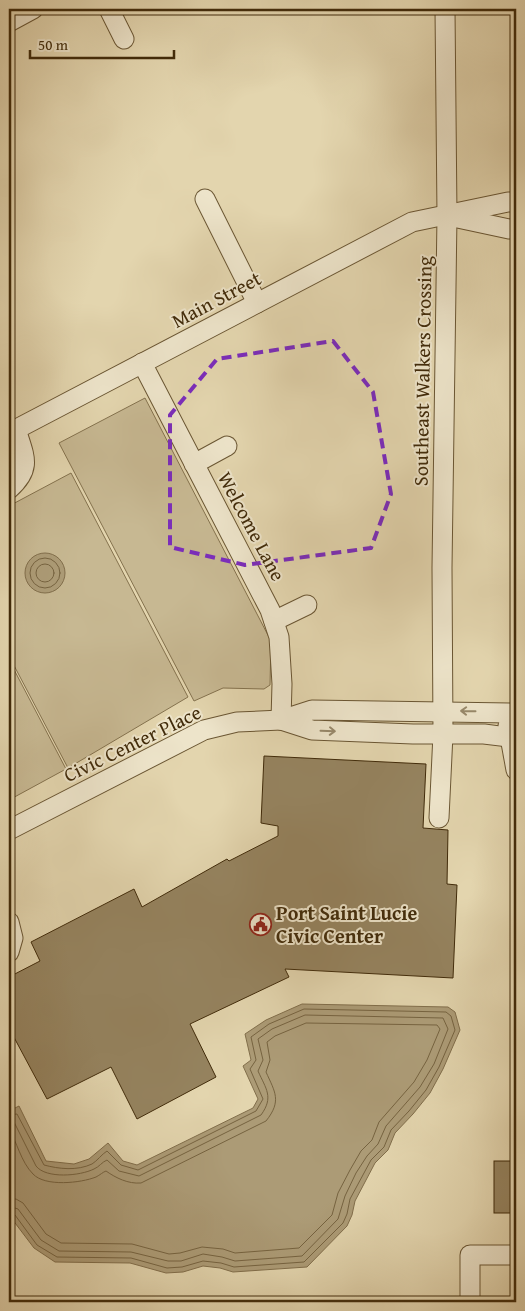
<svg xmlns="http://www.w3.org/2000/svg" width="525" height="1311" font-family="'Gentium Book Plus',serif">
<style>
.green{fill:#c7b892;stroke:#84724e}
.water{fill:#ac9b76;stroke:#816e4b}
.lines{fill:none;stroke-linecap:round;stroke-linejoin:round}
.shore{stroke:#766340;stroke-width:1}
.building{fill:#95835f;stroke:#412b0a}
.minor-casing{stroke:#6a5633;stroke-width:21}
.minor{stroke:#ede4ca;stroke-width:19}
.oneway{stroke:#97886a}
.marked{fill:none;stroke:#7b2cbf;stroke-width:4;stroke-dasharray:10 6;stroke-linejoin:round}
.labels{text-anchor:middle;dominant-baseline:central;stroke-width:4;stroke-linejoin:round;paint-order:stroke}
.street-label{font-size:20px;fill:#412b0a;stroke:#ede4ca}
.poi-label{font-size:20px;font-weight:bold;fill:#412b0a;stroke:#ede4ca;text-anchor:start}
</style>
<rect width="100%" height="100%" fill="#e3d5ae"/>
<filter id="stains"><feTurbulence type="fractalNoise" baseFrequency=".004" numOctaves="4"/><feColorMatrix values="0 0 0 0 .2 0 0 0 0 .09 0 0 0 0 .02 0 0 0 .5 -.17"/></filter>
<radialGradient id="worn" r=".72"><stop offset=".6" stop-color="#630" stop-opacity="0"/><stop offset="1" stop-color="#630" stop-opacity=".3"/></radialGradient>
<g class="green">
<path d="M145,398L271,641L270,685L264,689L223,688L194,701L59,443Z"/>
<path d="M71,473L188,697L68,768L9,656V506Z"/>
<path d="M9,660L66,769L9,800Z"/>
</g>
<g class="water">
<circle cx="45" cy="573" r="20"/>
<path d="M302,1004L448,1007L455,1012L460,1030L443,1069L430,1093L413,1114L395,1133L388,1150L375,1163L355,1201L352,1215L347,1226L307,1267L233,1272L220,1268L203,1266L183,1272L166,1273L130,1263L55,1262L34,1248L9,1215V1111L19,1106L46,1161L74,1164L89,1159L108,1143L123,1161L137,1165L253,1108L258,1099L243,1066L251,1060L245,1034L266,1020Z"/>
</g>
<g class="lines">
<g class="shore">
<circle cx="45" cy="573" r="15"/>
<circle cx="45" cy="573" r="9"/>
<path d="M9,1115L17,1114L44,1165C59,1169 77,1171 92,1164C97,1161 102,1154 107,1151L121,1165L138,1170L256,1111L263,1099L250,1069L256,1060L251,1037L269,1024L304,1009L446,1012L451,1016L455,1030L439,1067L426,1090L409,1111L391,1130L384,1147L371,1160L350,1199L347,1214L343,1223L304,1262L234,1267L221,1263L203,1261L182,1267L167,1268L131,1258L57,1257L37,1245L15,1215L9,1212"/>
<path d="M9,1121L14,1122L36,1166C46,1179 80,1176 94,1169C99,1167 102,1162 107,1160L119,1171L139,1176L261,1115C274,1097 266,1089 258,1071L263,1060L258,1039L272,1029L305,1015L443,1018L448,1029L434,1064L420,1087L386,1126L378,1144L367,1156L356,1173L345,1196L338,1219L302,1256L235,1261L222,1257L203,1254L181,1261H168L131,1252L59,1251L41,1240L18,1209L9,1206"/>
<path d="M9,1129C17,1142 21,1162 33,1174C45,1187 81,1183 96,1177C100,1175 103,1172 106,1171C116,1178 128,1184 141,1183L266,1121C282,1101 275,1092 266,1072L270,1060L267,1042L275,1036L306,1023L437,1025L440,1029L427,1060L414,1082L379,1122L372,1140L361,1151L350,1170L338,1193L332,1215L299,1248L235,1253L223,1249L202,1247L180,1253L169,1254L132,1244L61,1243L46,1234L23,1203L16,1199H9"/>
</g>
</g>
<g class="building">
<path d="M264,756L426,764L423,828L448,830L447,884L457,885L453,978L285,969L289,977L190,1024L216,1077L137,1119L111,1067L47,1099L9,1028V977L40,961L31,942L134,889L142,907L227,859L229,861L278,836V826L261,823Z"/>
<rect x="494" y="1161" width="22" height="52"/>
</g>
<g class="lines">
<defs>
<g id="minor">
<path d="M109,9L124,39"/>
<path d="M9,22L33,9"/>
<path d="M205,199L257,303"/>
<path d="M453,217L509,229H516"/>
<path d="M142,363L270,610L279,637L282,684L281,720"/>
<path d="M9,433L412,222L508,202H516"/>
<path d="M194,464L227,446"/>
<path d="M9,489C33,468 24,456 16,429"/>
<path d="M274,621L307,605"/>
<path d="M281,720L312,730L413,734H484L516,738"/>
<path d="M508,726L516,770"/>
<path d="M439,818L443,734L442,568L447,216L445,9"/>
<path d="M9,830L204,730L237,722L281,720L312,710L516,713"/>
<path d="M9,922L13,938L9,952"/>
<path d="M470,1302V1255H516"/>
</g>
</defs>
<use href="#minor" class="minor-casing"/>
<use href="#minor" class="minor"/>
</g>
<defs><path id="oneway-shaft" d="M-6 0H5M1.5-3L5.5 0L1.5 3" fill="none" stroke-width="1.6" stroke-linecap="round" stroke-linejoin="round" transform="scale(1.25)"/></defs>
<g class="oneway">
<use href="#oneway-shaft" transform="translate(468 711) rotate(-179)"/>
<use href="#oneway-shaft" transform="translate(328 731) rotate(2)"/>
</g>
<path class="marked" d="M333,341L373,392L391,494L371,548L245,565L170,547V415L217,359Z"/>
<defs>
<symbol id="civic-ring" viewBox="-11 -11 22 22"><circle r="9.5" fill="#ede4ca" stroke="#8f2418" stroke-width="1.5"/><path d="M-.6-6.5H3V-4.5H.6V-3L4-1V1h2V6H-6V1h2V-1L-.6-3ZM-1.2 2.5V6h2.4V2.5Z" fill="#8f2418"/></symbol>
</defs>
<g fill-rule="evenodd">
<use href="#civic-ring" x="248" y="912" width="25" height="25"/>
</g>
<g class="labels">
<g class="street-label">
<text transform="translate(216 299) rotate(-28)">Main Street</text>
<text transform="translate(422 371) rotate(-89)">Southeast Walkers Crossing</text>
<text transform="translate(252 526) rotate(62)">Welcome Lane</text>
<text transform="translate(132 743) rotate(-26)">Civic Center Place</text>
</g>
<g class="poi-label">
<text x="276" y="912">Port Saint Lucie<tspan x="276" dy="23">Civic Center</tspan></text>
</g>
</g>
<rect width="525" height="1311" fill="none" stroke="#e3d5ae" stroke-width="30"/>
<rect x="10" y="10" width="505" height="1291" fill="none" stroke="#412b0a" stroke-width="2.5"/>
<rect x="15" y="15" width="495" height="1281" fill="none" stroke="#412b0a"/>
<path d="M30 50v8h144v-8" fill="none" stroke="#412b0a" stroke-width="2.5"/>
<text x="38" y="50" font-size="15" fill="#412b0a" stroke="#ede4ca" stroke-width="4" paint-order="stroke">50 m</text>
<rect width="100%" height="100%" filter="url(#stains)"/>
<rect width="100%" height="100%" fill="url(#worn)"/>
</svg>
